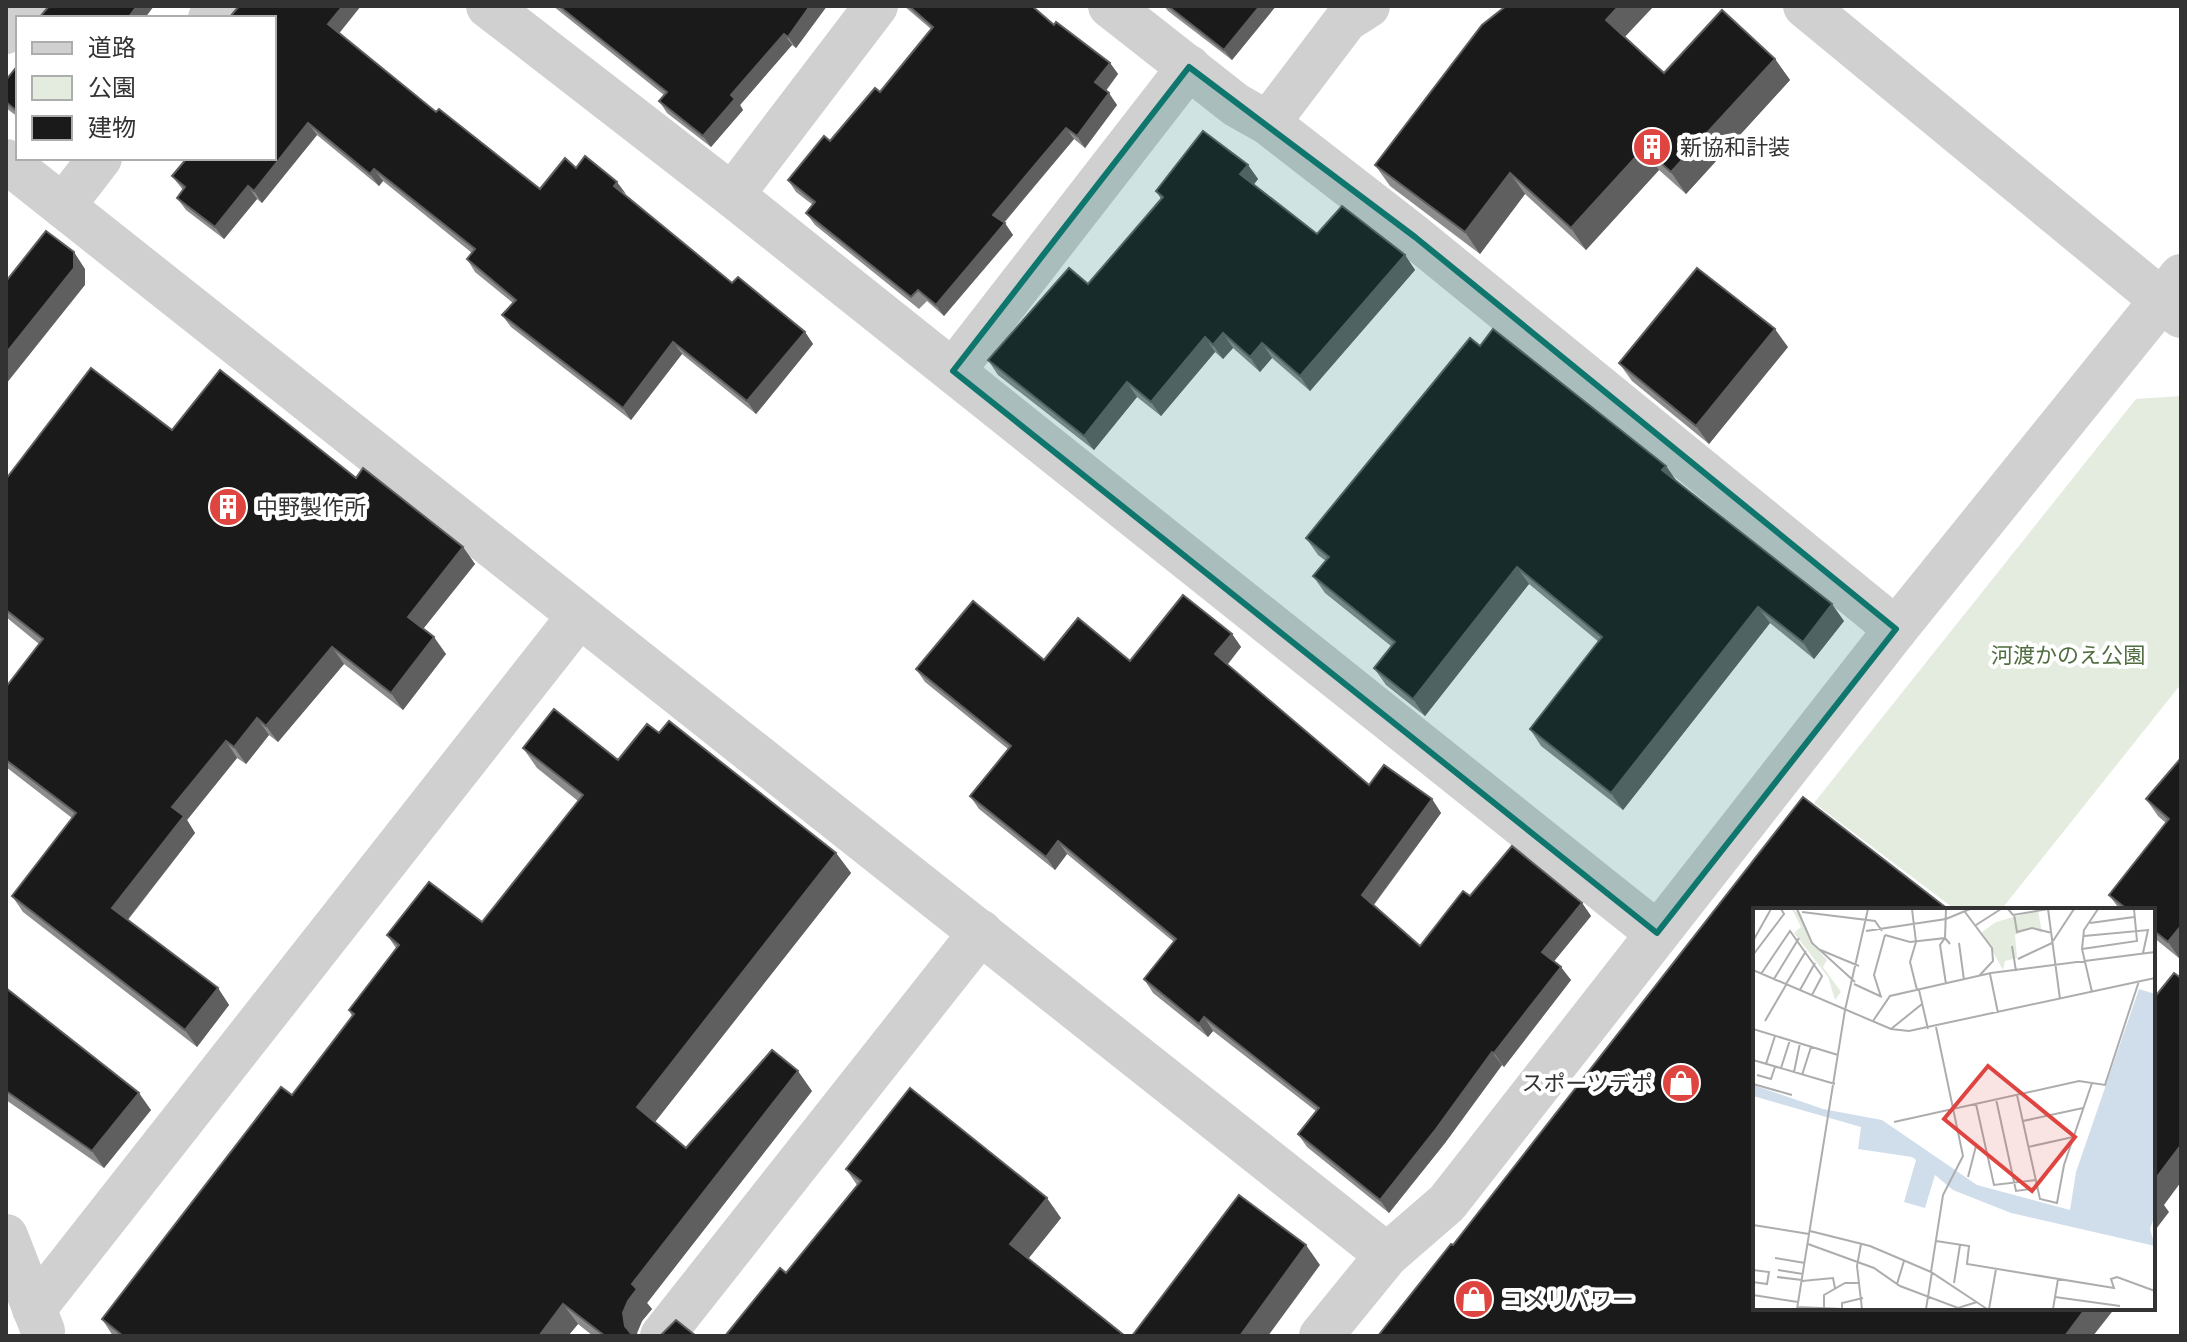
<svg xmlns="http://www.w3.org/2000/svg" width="2187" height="1342" font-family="'Fira Sans Condensed','Noto Sans JP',sans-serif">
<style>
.green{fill:#e4ebdf}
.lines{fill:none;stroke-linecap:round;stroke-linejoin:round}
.minor{stroke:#d0d0d0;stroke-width:44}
.wall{fill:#8c8c8c}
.shaded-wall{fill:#5f5f5f}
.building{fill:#1a1a1a;stroke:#5f5f5f;stroke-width:2}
.marked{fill:#0f766e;fill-opacity:0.2;stroke:#0f766e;stroke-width:6;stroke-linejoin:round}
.labels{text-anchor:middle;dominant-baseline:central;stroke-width:8;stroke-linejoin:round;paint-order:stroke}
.poi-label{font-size:22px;fill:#333;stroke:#fff;text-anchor:start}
.park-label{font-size:22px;fill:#516d41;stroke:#fff}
.inset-road{fill:none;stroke:#adadad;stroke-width:2}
.view{fill:#de4540;fill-opacity:0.15;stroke:#de4540;stroke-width:4}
.inset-edge{fill:none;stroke:#333;stroke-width:4}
</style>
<rect width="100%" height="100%" fill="#fff"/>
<path class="green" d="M2181,396V684L2001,910H1956L1814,803L2136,399Z"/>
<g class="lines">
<g class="minor">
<path d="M488,6L732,195L1657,933"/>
<path d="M1110,6L1236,105L1268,123L1415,237L1896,629"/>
<path d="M1805,6L2181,316"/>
<path d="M210,18L219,6"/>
<path d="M6,32L27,6"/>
<path d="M1268,123L1346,20L1368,6"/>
<path d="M6,161L1387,1255"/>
<path d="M732,195L876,6"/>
<path d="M63,206L100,158"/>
<path d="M953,371L1189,67"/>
<path d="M6,1236L43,1331"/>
<path d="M34,1309L579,616"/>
<path d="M662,1336L981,932"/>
<path d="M1321,1336L1387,1255L1447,1203L1896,629L2181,276"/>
</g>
</g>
<g class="wall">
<path d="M553,6H827L796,48L792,45L740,105L743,110L711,147L667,113L659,101L664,95Z"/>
<path d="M904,6H1032L1054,25L1110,63L1118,74L1106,91L1117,105L1085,148L1074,139L1004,223L1013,235L944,316L927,301L919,309L815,225L806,213L813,205L796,192L788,180L880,92L931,29Z"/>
<path d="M1164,6H1276L1232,60L1168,11Z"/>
<path d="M339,33L436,112L540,189L576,168L625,195L732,283L805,332L813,344L756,414L682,354L631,420L511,327L502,315L513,303L475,272L467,259L472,253L383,181L379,186L317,135L262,203L257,199L224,239L186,210L177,198L183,190L172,176L274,158Z"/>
<path d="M1625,37L1664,73L1775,59L1790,80L1686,194L1659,170L1586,250L1525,194L1480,254L1390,186L1375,165Z"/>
<path d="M18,65V117L6,108V80Z"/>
<path d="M1248,165L1258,179L1254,184L1317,234L1405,255L1415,270L1310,391L1272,358L1260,372L1233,348L1223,359L1215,352L1161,416L1137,397L1094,450L998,375L988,360L1088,284L1161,199L1156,191Z"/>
<path d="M1480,346L1666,466L1676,481L1844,621L1814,659L1770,623L1623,810L1541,746L1530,729L1599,642L1529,584L1425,716L1386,685L1374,668L1391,646L1325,593L1313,576L1326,561L1318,555L1306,538Z"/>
<path d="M1788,347L1709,444L1632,381L1619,363Z"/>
<path d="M172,430L356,478L463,547L475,564L423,629L446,654L403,710L344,664L278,742L269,735L246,764L237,758L187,820L195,833L128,920L218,988L229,1005L197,1047L23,912L12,896L72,818L6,767V687L39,644L6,617V479Z"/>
<path d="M1232,634L1241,647L1227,664L1369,785L1432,799L1441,813L1374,905L1420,946L1470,896L1582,903L1591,916L1554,961L1571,980L1504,1067L1502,1065L1445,1143L1389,1213L1307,1147L1298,1134L1316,1111L1213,1031L1208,1037L1153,993L1144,979L1174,942L1067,854L1055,870L979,809L970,796L1008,749L925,682L916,669L1044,660L1130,661Z"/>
<path d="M659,733L836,853L851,873L655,1122L686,1148L812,1091L647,1303L652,1309L642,1321L637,1333L638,1336H593L578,1324L568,1336H113L102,1319L292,1095L352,1016L349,1010L396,948L387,935L482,922L578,801L537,768L523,748L618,760Z"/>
<path d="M2181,758V958L2180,959L2153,937V910H2120L2109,895L2166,823L2158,816L2146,799Z"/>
<path d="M6,988L151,1110L104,1168L6,1100Z"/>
<path d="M846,1169L1061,1218L1028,1259L786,1273L857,1185Z"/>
</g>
<g class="shaded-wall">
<path d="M137,6H154L145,18H128Z"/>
<path d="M343,6H361L337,36L328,24Z"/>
<path d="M810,6H827L796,48L788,37Z"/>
<path d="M1260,6H1276L1232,60L1224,50Z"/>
<path d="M1619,6H1654L1621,41L1606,20Z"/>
<path d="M784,34L792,45L740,105L743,110L711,147L703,136L731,95Z"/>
<path d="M1775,59L1790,80L1686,194L1671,172Z"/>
<path d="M1110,63L1118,74L1103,94L1095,82Z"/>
<path d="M1109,93L1117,105L1085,148L1077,136Z"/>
<path d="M308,123L317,135L262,203L254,191Z"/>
<path d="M1066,128L1074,139L1001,226L993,215Z"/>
<path d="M1644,148L1659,170L1586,250L1571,228Z"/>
<path d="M1248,165L1258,179L1251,188L1240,174Z"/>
<path d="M374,169L383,181L379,186L370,174Z"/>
<path d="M1510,173L1525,194L1480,254L1465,232Z"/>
<path d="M617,182L626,194L614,186Z"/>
<path d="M248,186L257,199L224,239L215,227Z"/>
<path d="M1005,223L1013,235L944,316L936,305Z"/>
<path d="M74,252L85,269V285L6,384V353Z"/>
<path d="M1405,255L1415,270L1310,391L1300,376Z"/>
<path d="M1775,329L1788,347L1709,444L1696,426Z"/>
<path d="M805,332L813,344L756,414L747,401Z"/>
<path d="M1223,333L1233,348L1223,359L1213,345Z"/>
<path d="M1205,337L1215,352L1161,416L1151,402Z"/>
<path d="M673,342L682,354L631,420L623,408Z"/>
<path d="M1262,343L1272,358L1260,372L1250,357Z"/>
<path d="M1127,382L1137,397L1094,450L1084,436Z"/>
<path d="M1666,466L1678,483L1662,470Z"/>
<path d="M463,547L475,564L419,634L408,617Z"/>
<path d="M1517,567L1529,584L1425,716L1413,699Z"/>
<path d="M1832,604L1844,621L1814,659L1803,642Z"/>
<path d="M1758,607L1770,623L1623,810L1611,793Z"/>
<path d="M1232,634L1241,647L1225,668L1215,654Z"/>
<path d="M434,637L446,654L403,710L391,693Z"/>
<path d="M332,647L344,664L278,742L266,726Z"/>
<path d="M257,718L269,735L246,764L234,747Z"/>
<path d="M226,741L237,758L187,820L195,833L124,924L112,908L172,807Z"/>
<path d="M1432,799L1441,813L1371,908L1362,895Z"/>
<path d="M1058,841L1067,854L1055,870L1046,857Z"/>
<path d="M836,853L851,873L651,1127L637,1107Z"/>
<path d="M1582,903L1591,916L1551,965L1542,952Z"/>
<path d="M2181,926V958L2180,959L2168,942Z"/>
<path d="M1561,967L1571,980L1504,1067L1494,1053Z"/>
<path d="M218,988L229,1005L197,1047L185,1030Z"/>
<path d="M1204,1017L1213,1031L1208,1037L1199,1024Z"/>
<path d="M1492,1052L1502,1065L1445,1143L1389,1213L1380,1200Z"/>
<path d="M798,1071L812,1091L647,1303L652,1309L642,1321L637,1333L638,1336H632L625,1326L623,1313L632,1284Z"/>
<path d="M139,1093L151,1110L104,1168L92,1151Z"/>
<path d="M2181,1145V1182L2164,1205L2169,1212L2153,1233V1182Z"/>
<path d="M1047,1198L1061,1218L1024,1264L1010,1244Z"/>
<path d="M1306,1245L1320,1265L1268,1336H1240Z"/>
<path d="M563,1304L578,1324L568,1336H539Z"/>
<path d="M2086,1308H2115L2093,1336H2065Z"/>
</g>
<g class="building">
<path d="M49,6H137L128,18H39Z"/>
<path d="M239,6H343L328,24L436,112L439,109L540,189L565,158L576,168L585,156L617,182L614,186L732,283L738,277L805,332L747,401L673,342L623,408L502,315L516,300L467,259L475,249L374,169L370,174L308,123L254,191L248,186L215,227L177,198L185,187L172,176L187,158H274V18H229Z"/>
<path d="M559,6H810L788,37L784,34L731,95L735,99L703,136L659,101L667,92Z"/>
<path d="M909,6H1032L1054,25L1056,22L1110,63L1095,82L1109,93L1077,136L1066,128L993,215L1005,223L936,305L918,290L911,297L806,213L815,202L788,180L824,136L830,141L875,88L880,92L933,27Z"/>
<path d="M1168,6H1260L1224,50Z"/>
<path d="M1506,6H1619L1606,20L1664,73L1722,10L1775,59L1671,172L1644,148L1571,228L1510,173L1465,232L1375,165L1482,25Z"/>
<path d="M18,65V112L6,102V80Z"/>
<path d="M1203,131L1248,165L1240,174L1317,234L1342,206L1405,255L1300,376L1262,343L1250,357L1223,333L1213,345L1205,337L1151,402L1127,382L1084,436L988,360L1069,268L1088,284L1163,197L1156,191Z"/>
<path d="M46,231L74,252V268L6,353V279L7,280Z"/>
<path d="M1697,268L1775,329L1696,426L1619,363Z"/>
<path d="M1493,329L1666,466L1662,470L1832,604L1803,642L1758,607L1611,793L1530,729L1602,637L1517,567L1413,699L1374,668L1395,642L1313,576L1329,557L1306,538L1470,338L1480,346Z"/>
<path d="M91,368L172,430L220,370L356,478L363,468L463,547L408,617L434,637L391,693L332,647L266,726L257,718L234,747L226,741L172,807L184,816L112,908L218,988L185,1030L12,896L76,813L6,760V687L43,639L6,610V479Z"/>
<path d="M1183,595L1232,634L1215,654L1369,785L1384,765L1432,799L1362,895L1420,946L1463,891L1470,896L1512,846L1582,903L1542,952L1561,967L1494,1053L1492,1052L1436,1129L1380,1200L1298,1134L1319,1108L1204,1017L1199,1024L1144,979L1176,939L1058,841L1046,857L970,796L1011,746L916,669L973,601L1044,660L1078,618L1130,661Z"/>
<path d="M554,709L618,760L647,724L659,733L669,721L836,853L637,1107L686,1148L772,1050L798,1071L632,1284L637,1289L628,1301L623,1313L625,1326L633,1336H605L563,1304L539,1336H123L102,1319L281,1087L292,1095L354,1014L349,1010L399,945L387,935L429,882L482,922L583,795L523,748Z"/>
<path d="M2181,758V926L2168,942L2153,930V910H2128L2109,895L2169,819L2146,799Z"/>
<path d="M1803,797L1949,910H1755V1308H2086L2065,1336H1378L1451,1244L1453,1245Z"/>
<path d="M2174,973L2181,978V1145L2153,1182V999Z"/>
<path d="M6,988L139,1093L92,1151L6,1091Z"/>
<path d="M910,1088L1047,1198L1010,1244L1125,1336H725L780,1268L786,1273L861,1181L846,1169Z"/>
<path d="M1239,1195L1306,1245L1240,1336H1132Z"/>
<path d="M676,1320L696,1336H660Z"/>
</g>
<path class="marked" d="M1189,67L1415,237L1896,629L1657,933L953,371Z"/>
<defs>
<symbol id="building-disc" viewBox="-11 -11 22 22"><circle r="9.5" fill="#de4540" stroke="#fff"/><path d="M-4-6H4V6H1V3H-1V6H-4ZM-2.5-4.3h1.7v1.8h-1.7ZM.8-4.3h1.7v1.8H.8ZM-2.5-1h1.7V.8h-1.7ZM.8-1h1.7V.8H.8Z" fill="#fff"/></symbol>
<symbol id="shop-disc" viewBox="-11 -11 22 22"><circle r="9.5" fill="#de4540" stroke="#fff"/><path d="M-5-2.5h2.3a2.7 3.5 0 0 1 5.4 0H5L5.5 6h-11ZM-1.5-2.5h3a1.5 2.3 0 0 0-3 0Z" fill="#fff"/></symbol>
</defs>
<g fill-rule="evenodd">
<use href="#building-disc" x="1630" y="125" width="44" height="44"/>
<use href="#building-disc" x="206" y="485" width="44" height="44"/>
<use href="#shop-disc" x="1659" y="1061" width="44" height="44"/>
<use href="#shop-disc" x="1452" y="1277" width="44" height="44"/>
</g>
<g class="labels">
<g class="poi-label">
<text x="1680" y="147">新協和計装</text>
<text x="256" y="507">中野製作所</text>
<text x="1653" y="1083" text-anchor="end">スポーツデポ</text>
<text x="1502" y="1299">コメリパワー</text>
</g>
<g class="park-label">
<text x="2068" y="655">河渡かのえ公園</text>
</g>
</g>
<g transform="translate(1753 908)">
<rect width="402" height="402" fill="#fff"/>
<path d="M39,1L48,6L57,33L74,52L70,59L88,84L82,92L75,69L41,25L48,19ZM285,2L289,25L279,20L262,27L264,50L252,53L250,62L229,24L243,14Z" fill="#e4ebdf"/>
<path d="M386,81L402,86V307L397,321L402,338L258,305L200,282L182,267L172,300L151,294L163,252L159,249L105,241L108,219L0,188V177L70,201L129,212L224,277L317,302L323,264Z" fill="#d0deec"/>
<path class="inset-road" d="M44,1L59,35L102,74M159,1L163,34L157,54L164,82M255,1L260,7L295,1M295,1L307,91M49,4L122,13L129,23M212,4L239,40L240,53L226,68M261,6L264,24L279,20L299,25M337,15L381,9M223,17L248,1M113,23L193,11L217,1M132,27L157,34L192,30L193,1M331,28L395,22L390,45M0,33L18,1M300,33L321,1M206,35L211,72M259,38L263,63M65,41L106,58M329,41L384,33L381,1M0,47L31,6L28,1M265,51L299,35M0,62L138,121L156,123L402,70M8,66L37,23L69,68L59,87M237,66L245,105M21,71L46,30M33,76L53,43M101,76L129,89M193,76L187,37L192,30L197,36M47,82L62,55M166,82L175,121M339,84L329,41L331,22L345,1H352M128,89L121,67L132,27M12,113L33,77M120,113L137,88L238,65L402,44M0,121L85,147M138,121L169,96M0,152L82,176M13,156L22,128M28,160L37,132M41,164L47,135M4,167L18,171L22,159M49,167L58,139M0,176L39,187M264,187L287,291L304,295L311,257L339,175M243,191L263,283L285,280M223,196L241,277L283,272M270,213L330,200M141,214L326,173L352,177L386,73M275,239L320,229M215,269L223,238M0,317L56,326M57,323L117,338L178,364L234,401M183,333L216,338L214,356L361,380L358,371L364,369L402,383M55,336L121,360L147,378L205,400L224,394M108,336L104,358L109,401M22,350L52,355M0,362L16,364L14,376L0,374M25,362L50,366M178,364L190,287L210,248L183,119M24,369L49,372M49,373L80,370L82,380M201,375L207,337M144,376L151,353M0,387L45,394M302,389L367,398M45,399L89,401V395L110,390M71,400V387L92,375H107M44,401L92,102L115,1M173,401L179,364M236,401L243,361M300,401L305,371"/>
<path class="view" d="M235,158L322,229L279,283L191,211Z"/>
<rect width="402" height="402" class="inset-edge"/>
</g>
<rect width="2187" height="1342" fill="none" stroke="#333333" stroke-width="16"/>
<rect x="16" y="16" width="260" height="144" fill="#ffffff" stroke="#adadad" stroke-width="2"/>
<rect x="32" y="42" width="40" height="12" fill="#d0d0d0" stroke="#adadad" stroke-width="2"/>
<text x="88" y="56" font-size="24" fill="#333333">道路</text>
<rect x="32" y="76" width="40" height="24" fill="#e4ebdf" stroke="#adadad" stroke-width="2"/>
<text x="88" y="96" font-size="24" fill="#333333">公園</text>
<rect x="32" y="116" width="40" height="24" fill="#1a1a1a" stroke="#adadad" stroke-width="2"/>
<text x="88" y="136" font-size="24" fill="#333333">建物</text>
</svg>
